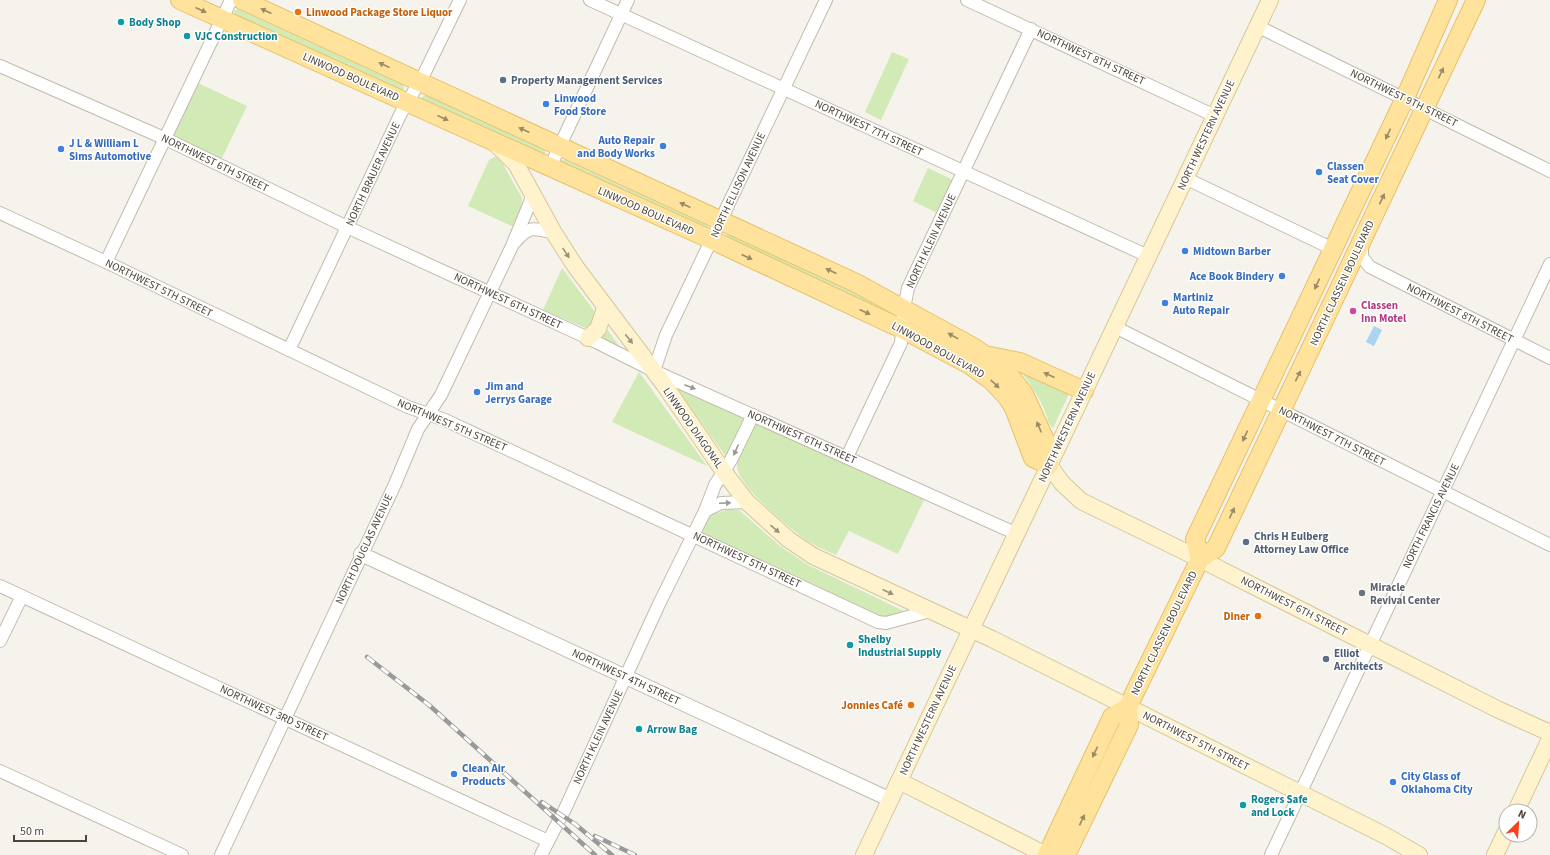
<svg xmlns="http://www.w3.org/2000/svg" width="1550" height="855" font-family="'Source Sans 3',sans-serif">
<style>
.green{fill:#d2eab5}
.water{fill:#a9d4f2}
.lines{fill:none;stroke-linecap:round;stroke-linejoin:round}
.minor-casing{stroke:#c2bbae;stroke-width:14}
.tertiary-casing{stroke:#c2bbae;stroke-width:16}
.secondary-casing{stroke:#d6c79b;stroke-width:18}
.primary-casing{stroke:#e6c16a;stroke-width:20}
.minor{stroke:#fff;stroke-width:12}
.tertiary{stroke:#fff;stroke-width:14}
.secondary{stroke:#fff3cd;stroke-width:16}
.primary{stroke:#ffe39c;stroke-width:18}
.rail-casing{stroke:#9a9a9a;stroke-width:4.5}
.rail{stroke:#fff;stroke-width:3;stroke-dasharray:9;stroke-linecap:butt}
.oneway{fill:#9c8c66}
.oneway2{fill:#9c937c}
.oneway3{fill:#9c9892}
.food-dot{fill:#e8710a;stroke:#fff;stroke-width:1.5}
.culture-dot{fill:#0f9aa8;stroke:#fff;stroke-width:1.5}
.service-dot{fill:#5c6f8a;stroke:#fff;stroke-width:1.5}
.shop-dot{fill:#3f7fe0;stroke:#fff;stroke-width:1.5}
.hotel-dot{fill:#d1479c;stroke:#fff;stroke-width:1.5}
.worship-dot{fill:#6b7280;stroke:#fff;stroke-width:1.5}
.labels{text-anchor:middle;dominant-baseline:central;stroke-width:3;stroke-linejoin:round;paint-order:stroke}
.food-label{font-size:11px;font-weight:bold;fill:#c56008;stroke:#fff;text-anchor:end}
.culture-label{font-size:11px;font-weight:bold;fill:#0d838f;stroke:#fff;text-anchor:start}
.street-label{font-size:11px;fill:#4b4439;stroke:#fff}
.service-label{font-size:11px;font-weight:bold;fill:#4e5e75;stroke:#fff;text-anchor:start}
.shop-label{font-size:11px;font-weight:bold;fill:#366cbe;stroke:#fff;text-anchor:start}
.hotel-label{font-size:11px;font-weight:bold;fill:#b23c85;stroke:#fff;text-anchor:start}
.worship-label{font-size:11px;font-weight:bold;fill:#5b616d;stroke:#fff;text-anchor:start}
</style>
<rect width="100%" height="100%" fill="#f6f3ec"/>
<g class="green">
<path d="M237,9L403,85L404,89L400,91L236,15L234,11Z"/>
<path d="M892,52L909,59L881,120L865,112Z"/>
<path d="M198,83L247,106L220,162L172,138Z"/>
<path d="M426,95L545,150V155L422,101V97Z"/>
<path d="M498,155L522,198L521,210L514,227L468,206L489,160Z"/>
<path d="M562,160H565L707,225L709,230L560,162Z"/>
<path d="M928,168L953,180L937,213L913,201Z"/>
<path d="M728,234L853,292L893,315L723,237Z"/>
<path d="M562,268L595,312L597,320L588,329L543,310Z"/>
<path d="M606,328L622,350L621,351L600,336Z"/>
<path d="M1017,367L1069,394L1053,428C1048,425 1047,415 1044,409C1037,393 1028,380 1017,367Z"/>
<path d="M639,372L707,466L612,422Z"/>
<path d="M677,388L745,417L727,458L677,389Z"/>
<path d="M756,423L924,500L898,554L849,531L836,555C828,551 819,548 811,543C795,533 735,484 737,465C738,454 751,434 756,423Z"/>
<path d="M728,509L739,510L780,546L808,565L906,612L885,619L702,534V531L710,516Z"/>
</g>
<path class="water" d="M1374,326L1382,330L1374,346L1366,342Z"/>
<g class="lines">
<defs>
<g id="minor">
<path d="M590,0L1148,256"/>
<path d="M967,0L1215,116"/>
<path d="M1257,26L1550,171"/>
<path d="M0,66L166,139L347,227L588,338L654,371L1017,534"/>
<path d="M550,167L628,0"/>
<path d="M1185,178L1333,249"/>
<path d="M0,213L106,262L408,407L445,420L878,622L886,623L930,611"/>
<path d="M515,242C529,225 535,228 554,233"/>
<path d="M1362,243V257L1370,267L1550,358"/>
<path d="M106,262L231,0"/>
<path d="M1115,327L1550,545"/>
<path d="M289,350L401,113L424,74L460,0"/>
<path d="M654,371L666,335L826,0"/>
<path d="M847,457L901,343L904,308L908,288L1031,29"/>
<path d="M705,511L721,503L747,502"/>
<path d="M0,586L548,841"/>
<path d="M0,641L22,596"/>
<path d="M0,771L182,855"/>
<path d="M221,855L395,484L418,429L441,395L512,246L533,195"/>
<path d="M541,855L565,809L659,604L705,511L715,485L731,460L753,415"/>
<path d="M1271,855L1550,264"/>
</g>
<path id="tertiary" d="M361,554L891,800"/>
<g id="secondary">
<path d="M497,145L516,164L554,233L575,266L663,383L724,472L747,502L788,539L813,556L992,639L1386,836L1419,855"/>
<path d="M588,338L598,329L605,308"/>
<path d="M1049,465L1062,483L1081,501L1200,559L1497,709L1550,733"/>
<path d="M899,781L1046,855"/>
<path d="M1516,811L1550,739"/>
<path d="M864,855L1270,0"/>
<path d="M1495,855L1506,832"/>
</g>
<g id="primary">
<path d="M180,0L712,240L902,329L970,365L992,381L1007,397L1014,408L1033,458L1049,465"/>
<path d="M242,0L856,283L973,347L1003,367L1024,394L1045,440L1049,465"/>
<path d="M990,356L1020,362L1084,391"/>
<path d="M1200,559L1195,539L1405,98L1448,0"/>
<path d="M1047,855L1112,717L1128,707"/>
<path d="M1066,855L1129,725L1128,707L1134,694L1200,559L1216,548L1476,0"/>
</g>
</defs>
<use href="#minor" class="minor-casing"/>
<use href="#tertiary" class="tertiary-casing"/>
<use href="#secondary" class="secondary-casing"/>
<use href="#primary" class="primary-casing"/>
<use href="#minor" class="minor"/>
<use href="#tertiary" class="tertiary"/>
<use href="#secondary" class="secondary"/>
<use href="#primary" class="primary"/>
<defs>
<g id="rail">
<path d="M367,657L429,705L595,855"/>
<path d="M542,802L575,824L612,855"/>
<path d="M595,836L635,855"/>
</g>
</defs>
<use href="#rail" class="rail-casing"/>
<use href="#rail" class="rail"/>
</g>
<defs><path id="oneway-solid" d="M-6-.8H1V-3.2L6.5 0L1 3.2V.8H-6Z"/></defs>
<g class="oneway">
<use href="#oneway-solid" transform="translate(201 10) rotate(25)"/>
<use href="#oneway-solid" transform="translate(266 11) rotate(-155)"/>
<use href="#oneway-solid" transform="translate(384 65) rotate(-155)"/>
<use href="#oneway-solid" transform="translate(1441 73) rotate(-65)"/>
<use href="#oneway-solid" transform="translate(443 118) rotate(25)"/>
<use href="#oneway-solid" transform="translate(524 130) rotate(-155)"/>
<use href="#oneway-solid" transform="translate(1388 134) rotate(115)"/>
<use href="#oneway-solid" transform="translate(1382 199) rotate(-65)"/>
<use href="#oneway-solid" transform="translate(685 205) rotate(-155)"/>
<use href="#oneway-solid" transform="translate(747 257) rotate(25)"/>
<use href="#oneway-solid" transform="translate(831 271) rotate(-155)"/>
<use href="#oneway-solid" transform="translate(1317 284) rotate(115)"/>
<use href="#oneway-solid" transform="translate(865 312) rotate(25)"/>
<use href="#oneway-solid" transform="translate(953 336) rotate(-151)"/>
<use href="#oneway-solid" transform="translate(1049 375) rotate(-156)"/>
<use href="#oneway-solid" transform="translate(1298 376) rotate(-64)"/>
<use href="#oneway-solid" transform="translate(995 384) rotate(44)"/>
<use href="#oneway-solid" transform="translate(1039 427) rotate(-113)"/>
<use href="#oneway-solid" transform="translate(1245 436) rotate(115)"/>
<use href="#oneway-solid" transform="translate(1232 513) rotate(-65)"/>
<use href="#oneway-solid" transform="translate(1095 752) rotate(115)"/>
<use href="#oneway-solid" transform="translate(1082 820) rotate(-65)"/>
</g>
<g class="oneway2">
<use href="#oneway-solid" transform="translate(566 253) rotate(57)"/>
<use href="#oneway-solid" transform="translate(629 339) rotate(52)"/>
<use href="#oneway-solid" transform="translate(775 529) rotate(41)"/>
<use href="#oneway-solid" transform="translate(888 592) rotate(25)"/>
</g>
<g class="oneway3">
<use href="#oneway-solid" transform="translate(690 387) rotate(21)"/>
<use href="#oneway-solid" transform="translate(736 450) rotate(114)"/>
<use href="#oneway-solid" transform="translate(725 503) rotate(-3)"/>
</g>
<g class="food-dot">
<circle cx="298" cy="12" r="4"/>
<circle cx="1258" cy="616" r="4"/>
<circle cx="911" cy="705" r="4"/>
</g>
<g class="culture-dot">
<circle cx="121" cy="22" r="4"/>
<circle cx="187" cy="36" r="4"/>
<circle cx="850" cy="645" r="4"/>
<circle cx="639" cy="729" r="4"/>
<circle cx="1243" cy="805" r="4"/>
</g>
<g class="service-dot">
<circle cx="503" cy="80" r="4"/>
<circle cx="1246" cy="542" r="4"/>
<circle cx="1326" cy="659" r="4"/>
</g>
<g class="shop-dot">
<circle cx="546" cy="104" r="4"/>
<circle cx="663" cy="146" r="4"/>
<circle cx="61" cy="149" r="4"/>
<circle cx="1319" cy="172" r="4"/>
<circle cx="1185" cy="251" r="4"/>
<circle cx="1282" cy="276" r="4"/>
<circle cx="1165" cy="303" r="4"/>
<circle cx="477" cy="392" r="4"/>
<circle cx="454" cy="774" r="4"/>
<circle cx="1393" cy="782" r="4"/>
</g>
<circle class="hotel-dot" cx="1353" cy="311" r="4"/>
<circle class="worship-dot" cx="1362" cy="593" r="4"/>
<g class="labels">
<g class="food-label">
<text x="306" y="12" text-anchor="start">Linwood Package Store Liquor</text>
<text x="1250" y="616">Diner</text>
<text x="903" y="705">Jonnies Café</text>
</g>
<g class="culture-label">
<text x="129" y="22">Body Shop</text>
<text x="195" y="36">VJC Construction</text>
<text x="858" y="639">Shelby<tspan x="858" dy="13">Industrial Supply</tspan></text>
<text x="647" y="729">Arrow Bag</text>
<text x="1251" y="799">Rogers Safe<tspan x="1251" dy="13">and Lock</tspan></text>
</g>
<g class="street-label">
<text transform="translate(1091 57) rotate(25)">NORTHWEST 8TH STREET</text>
<text transform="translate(351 77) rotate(24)">LINWOOD BOULEVARD</text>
<text transform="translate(1404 98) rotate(26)">NORTHWEST 9TH STREET</text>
<text transform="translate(869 128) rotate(25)">NORTHWEST 7TH STREET</text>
<text transform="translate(1206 135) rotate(-65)">NORTH WESTERN AVENUE</text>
<text transform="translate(215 163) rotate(26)">NORTHWEST 6TH STREET</text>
<text transform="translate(373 174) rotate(-65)">NORTH BRAUER AVENUE</text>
<text transform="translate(738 185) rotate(-65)">NORTH ELLISON AVENUE</text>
<text transform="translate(646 211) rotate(24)">LINWOOD BOULEVARD</text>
<text transform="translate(931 241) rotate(-65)">NORTH KLEIN AVENUE</text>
<text transform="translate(1342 283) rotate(-65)">NORTH CLASSEN BOULEVARD</text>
<text transform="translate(159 288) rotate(26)">NORTHWEST 5TH STREET</text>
<text transform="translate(508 301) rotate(25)">NORTHWEST 6TH STREET</text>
<text transform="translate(1460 313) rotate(27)">NORTHWEST 8TH STREET</text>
<text transform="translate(938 350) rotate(29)">LINWOOD BOULEVARD</text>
<text transform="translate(452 425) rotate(23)">NORTHWEST 5TH STREET</text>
<text transform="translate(1067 427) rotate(-65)">NORTH WESTERN AVENUE</text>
<text transform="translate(693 428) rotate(55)">LINWOOD DIAGONAL</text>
<text transform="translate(1332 436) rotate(27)">NORTHWEST 7TH STREET</text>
<text transform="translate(802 437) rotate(24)">NORTHWEST 6TH STREET</text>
<text transform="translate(1431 516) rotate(-64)">NORTH FRANCIS AVENUE</text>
<text transform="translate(364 549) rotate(-65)">NORTH DOUGLAS AVENUE</text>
<text transform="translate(747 560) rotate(25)">NORTHWEST 5TH STREET</text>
<text transform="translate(1294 606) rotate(27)">NORTHWEST 6TH STREET</text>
<text transform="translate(1164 633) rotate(-64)">NORTH CLASSEN BOULEVARD</text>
<text transform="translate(626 677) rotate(25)">NORTHWEST 4TH STREET</text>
<text transform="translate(274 713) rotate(25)">NORTHWEST 3RD STREET</text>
<text transform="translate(928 720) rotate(-65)">NORTH WESTERN AVENUE</text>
<text transform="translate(598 737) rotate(-65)">NORTH KLEIN AVENUE</text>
<text transform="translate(1196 741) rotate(27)">NORTHWEST 5TH STREET</text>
</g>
<g class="service-label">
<text x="511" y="80">Property Management Services</text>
<text x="1254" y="536">Chris H Eulberg<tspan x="1254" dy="13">Attorney Law Office</tspan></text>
<text x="1334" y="653">Elliot<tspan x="1334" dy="13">Architects</tspan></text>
</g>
<g class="shop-label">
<text x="554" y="98">Linwood<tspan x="554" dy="13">Food Store</tspan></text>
<text x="655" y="140" text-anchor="end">Auto Repair<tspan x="655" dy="13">and Body Works</tspan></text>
<text x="69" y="143">J L &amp; William L<tspan x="69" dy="13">Sims Automotive</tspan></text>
<text x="1327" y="166">Classen<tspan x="1327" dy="13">Seat Cover</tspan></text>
<text x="1193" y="251">Midtown Barber</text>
<text x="1274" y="276" text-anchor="end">Ace Book Bindery</text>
<text x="1173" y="297">Martiniz<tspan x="1173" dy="13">Auto Repair</tspan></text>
<text x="485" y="386">Jim and<tspan x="485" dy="13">Jerrys Garage</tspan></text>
<text x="462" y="768">Clean Air<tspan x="462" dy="13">Products</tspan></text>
<text x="1401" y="776">City Glass of<tspan x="1401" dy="13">Oklahoma City</tspan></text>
</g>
<g class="hotel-label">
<text x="1361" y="305">Classen<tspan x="1361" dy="13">Inn Motel</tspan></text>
</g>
<g class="worship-label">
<text x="1370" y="587">Miracle<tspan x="1370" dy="13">Revival Center</tspan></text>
</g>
</g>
<g transform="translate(1518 823) rotate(25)"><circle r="19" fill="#ffffff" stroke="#b7b4b0"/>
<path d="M0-3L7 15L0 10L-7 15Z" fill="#fc3f1d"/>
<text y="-6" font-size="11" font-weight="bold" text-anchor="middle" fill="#4b4439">N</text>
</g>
<path d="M14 835v6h72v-6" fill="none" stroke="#4b4439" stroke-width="2"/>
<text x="20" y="835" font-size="12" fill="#4b4439" stroke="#ffffff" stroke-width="3" paint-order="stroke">50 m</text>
</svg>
